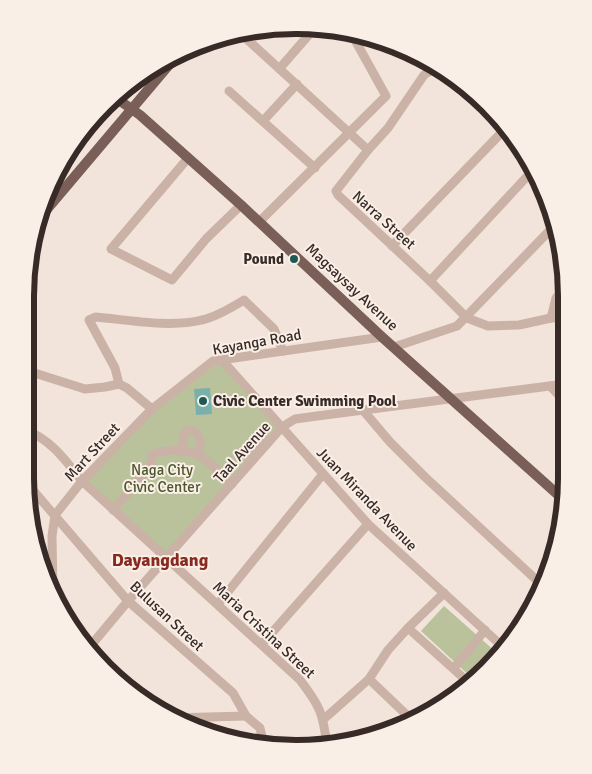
<svg xmlns="http://www.w3.org/2000/svg" width="592" height="774" font-family="Signika,sans-serif">
<style>
.green{fill:#bac29b}
.water{fill:#79b0ab}
.lines{fill:none;stroke-linecap:round;stroke-linejoin:round}
.minor{stroke:#cbb2a7;stroke-width:9}
.major{stroke:#795f58;stroke-width:10}
.poi-dot{fill:#1c5955;stroke:#faefe7;stroke-width:2}
.labels{text-anchor:middle;dominant-baseline:central;stroke-width:4;stroke-linejoin:round;paint-order:stroke}
.street-label{font-size:15px;fill:#372a27;stroke:#faefe7}
.poi-label{font-size:15px;font-weight:bold;fill:#372a27;stroke:#faefe7;text-anchor:end}
.park-label{font-size:15px;fill:#4b562b;stroke:#faefe7}
.quarter-label{font-size:18px;font-weight:bold;fill:#882a1f;stroke:#faefe7}
.rim{fill:none;stroke:#372a27;stroke-width:6}
</style>
<rect width="100%" height="100%" fill="#f2e4db"/>
<g class="green">
<path d="M222,360L282,427L166,559L82,481L152,409Z"/>
<path d="M444,606L497,653L472,678L421,631Z"/>
</g>
<path class="water" d="M210,388L212,414L196,415L194,389Z"/>
<g class="lines">
<g class="minor">
<path d="M239,32L368,150"/>
<path d="M437,67L424,75L388,128L368,150L336,191L338,195L430,281L467,318L488,326L519,325L551,318H565"/>
<path d="M280,68L313,30"/>
<path d="M229,91L315,168"/>
<path d="M263,121L297,84"/>
<path d="M188,158L111,249L172,280L206,239L241,205"/>
<path d="M259,222L386,96L350,31"/>
<path d="M392,246L505,129"/>
<path d="M430,281L534,169"/>
<path d="M551,318L556,298L565,289"/>
<path d="M394,347L457,326L555,225"/>
<path d="M222,360L368,524L503,647"/>
<path d="M25,370L85,389L105,387L119,384"/>
<path d="M550,386L565,402"/>
<path d="M152,409L127,388L119,384L115,368L89,320L96,317C129,320 170,328 202,320C216,317 231,308 244,300L274,329L283,351"/>
<path d="M362,409L390,442L425,477L544,587"/>
<path d="M25,430C51,439 66,461 82,481L300,680C320,706 323,713 327,746"/>
<path d="M183,452C183,443 181,434 190,429C201,433 202,445 198,455"/>
<path d="M245,455L263,436"/>
<path d="M26,486L31,488L128,601L233,693L246,716L260,728L264,745"/>
<path d="M113,510L150,467L152,455C164,449 186,449 199,455C211,462 222,475 232,484"/>
<path d="M444,593L408,628L468,682"/>
<path d="M53,594L52,536L55,515L82,481L152,409L213,361L382,337"/>
<path d="M218,604L323,474"/>
<path d="M262,644L368,524"/>
<path d="M88,649L128,601L282,427L295,419L317,416L565,384"/>
<path d="M454,668L485,630"/>
<path d="M369,679L412,720"/>
<path d="M171,718L246,716"/>
<path d="M324,719L369,679L388,650L408,628"/>
</g>
<g class="major">
<path d="M116,98L140,115L241,205L382,337L565,501"/>
<path d="M37,221L174,59"/>
</g>
</g>
<g class="poi-dot">
<circle cx="294" cy="259" r="5"/>
<circle cx="203" cy="401" r="5"/>
</g>
<g class="labels">
<g class="street-label">
<text transform="translate(384 220) rotate(42)">Narra Street</text>
<text transform="translate(352 287) rotate(43)">Magsaysay Avenue</text>
<text transform="translate(257 342) rotate(-10)">Kayanga Road</text>
<text transform="translate(92 452) rotate(-47)">Mart Street</text>
<text transform="translate(242 452) rotate(-48)">Taal Avenue</text>
<text transform="translate(367 499) rotate(46)">Juan Miranda Avenue</text>
<text transform="translate(167 616) rotate(43)">Bulusan Street</text>
<text transform="translate(264 630) rotate(43)">Maria Cristina Street</text>
</g>
<g class="poi-label">
<text x="284" y="259">Pound</text>
<text x="213" y="401" text-anchor="start">Civic Center Swimming Pool</text>
</g>
<g class="park-label">
<text x="162" y="470">Naga City<tspan x="162" dy="17">Civic Center</tspan></text>
</g>
<g class="quarter-label">
<text x="160" y="560">Dayangdang</text>
</g>
</g>
<path d="M0 0H592V774H0ZM296 34H296A262 262 0 0 1 558 296V478A262 262 0 0 1 296 740H296A262 262 0 0 1 34 478V296A262 262 0 0 1 296 34Z" fill="#faefe7" fill-rule="evenodd"/>
<path class="rim" d="M296 34H296A262 262 0 0 1 558 296V478A262 262 0 0 1 296 740H296A262 262 0 0 1 34 478V296A262 262 0 0 1 296 34Z"/>
</svg>
